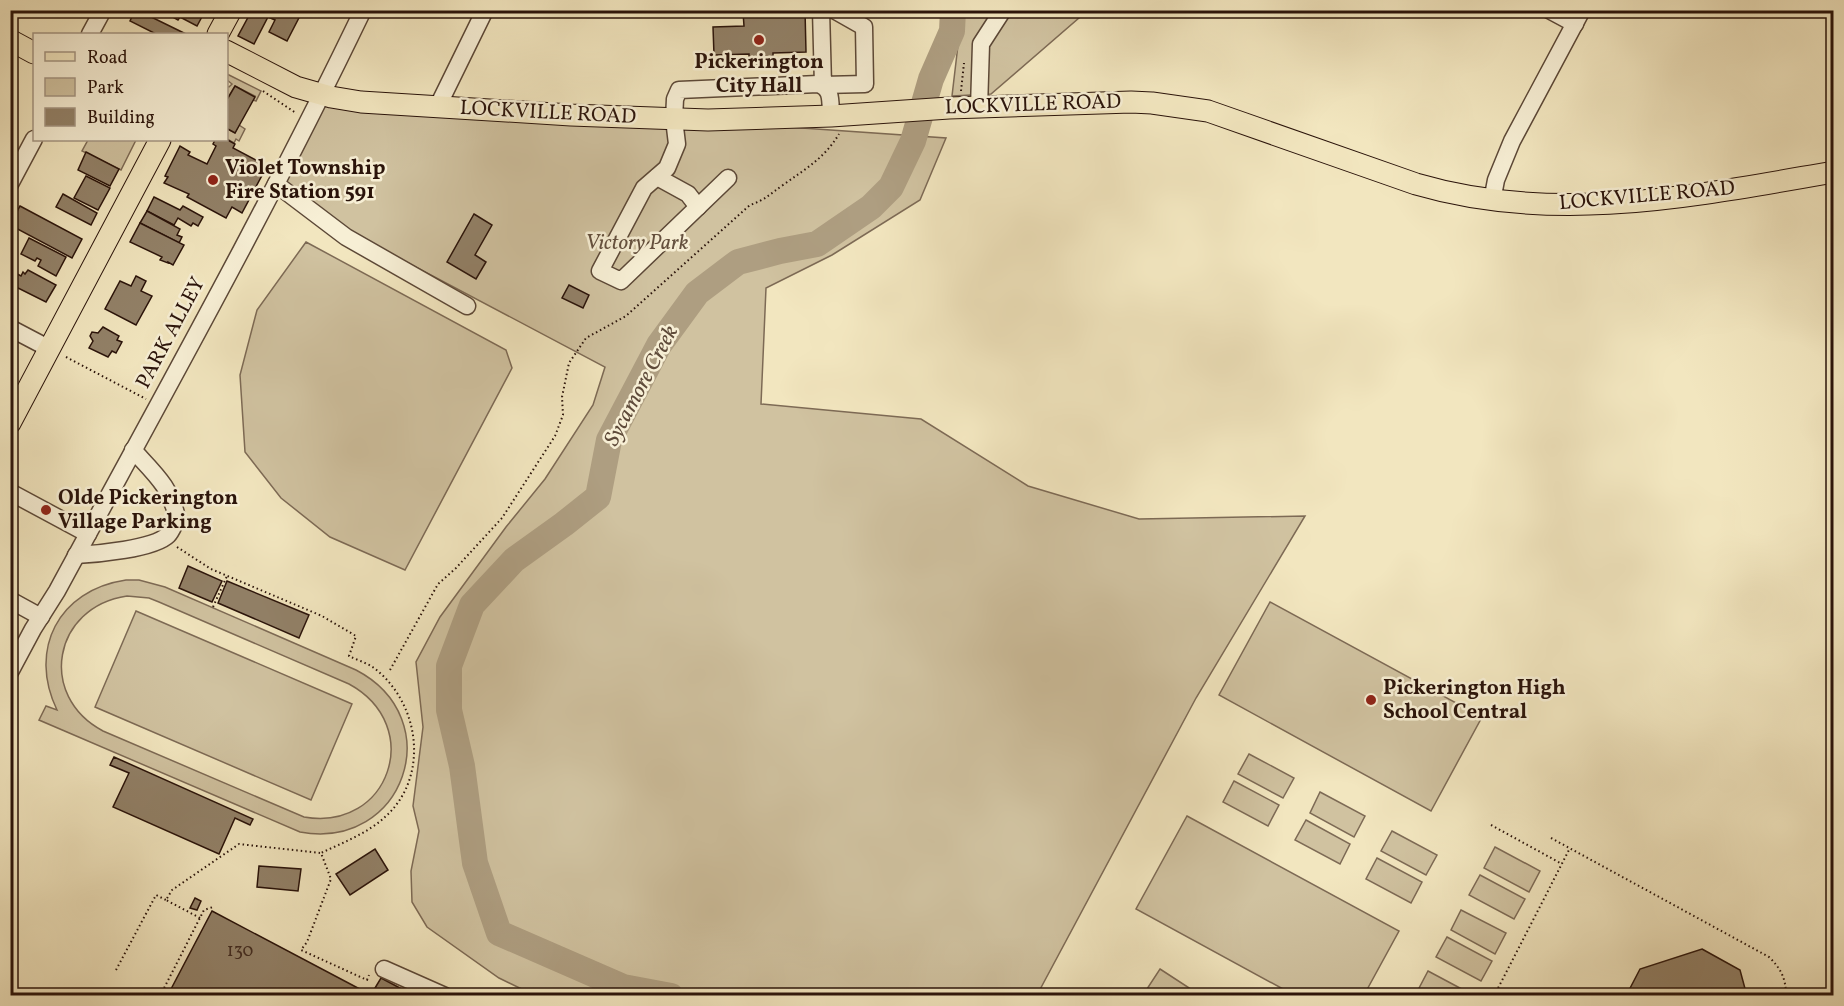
<svg xmlns="http://www.w3.org/2000/svg" width="1844" height="1006" font-family="Vollkorn,serif">
<style>
.green{fill:#d0c2a0;stroke:#7d6a55;stroke-width:1.5;fill-rule:evenodd}
.lines{fill:none;stroke-linecap:round;stroke-linejoin:round}
.river{stroke:#ae9e81;stroke-width:26}
.building{fill:#928168;stroke:#2a130a;stroke-width:1.5}
.minor-casing{stroke:#5c4837;stroke-width:19}
.major-casing{stroke:#2a130a;stroke-width:23}
.path{stroke:#2a130a;stroke-width:2;stroke-dasharray:1.5 3;stroke-linecap:butt}
.minor{stroke:#f7efd5;stroke-width:16}
.major{stroke:#f2e6bf;stroke-width:21}
.poi-dot{fill:#8f2418;stroke:#f7efd5;stroke-width:2}
.labels{text-anchor:middle;dominant-baseline:central;stroke-width:5;stroke-linejoin:round;paint-order:stroke}
.number-label{font-size:18px;fill:#442e22}
.poi-label{font-size:21px;font-weight:bold;fill:#2a130a;stroke:#f7efd5;text-anchor:start}
.street-label{font-size:21px;fill:#2a130a;stroke:#f7efd5}
.park-label{font-size:21px;font-style:italic;fill:#64503e;stroke:#f7efd5}
.water-label{font-size:22px;font-style:italic;fill:#5f4b3a;stroke:#f7efd5}
</style>
<rect width="100%" height="100%" fill="#f2e6bf"/>
<filter id="stains"><feTurbulence type="fractalNoise" baseFrequency=".00333" numOctaves="4"/><feColorMatrix values="0 0 0 0 .2 0 0 0 0 .09 0 0 0 0 .02 0 0 0 .5 -.17"/></filter>
<radialGradient id="worn" r=".72"><stop offset=".6" stop-color="#630" stop-opacity="0"/><stop offset="1" stop-color="#630" stop-opacity=".3"/></radialGradient>
<g class="green">
<path d="M962,11H1087L991,94L952,96Z"/>
<path d="M227,74L261,91L256,101L253,100L255,96L235,86L228,98L227,97L226,86L229,87L232,84L227,80Z"/>
<path d="M322,95L946,138L920,200L832,255L766,288L761,404L921,419L1028,486L1139,519L1305,516L1196,698L1037,995H534L499,978L427,927L412,902L411,871L419,831L413,806L423,727L416,662L440,617L506,527L545,479L593,405L605,367L272,191Z"/>
<path d="M239,125L245,129L239,141L236,139L234,143L227,139L226,128L235,133Z"/>
<path d="M88,140H136L121,170L82,151Z"/>
<path d="M306,242L506,350L512,368L405,570L330,537L281,498L245,452L240,375L257,310Z"/>
<path d="M126,580H139L165,587L356,670C450,719 404,851 300,832L39,720L46,706L57,710C28,650 58,590 126,580ZM127,596L149,598L159,602L349,684C426,726 389,832 304,817L103,731C37,696 53,607 127,596Z"/>
<path d="M1270,602L1482,717L1431,811L1219,695Z"/>
<path d="M136,611L352,704L311,800L95,707Z"/>
<path d="M1249,754L1294,778L1283,798L1238,774Z"/>
<path d="M1234,781L1279,805L1268,826L1223,802Z"/>
<path d="M1320,792L1365,816L1354,837L1310,813Z"/>
<path d="M1187,816L1399,931L1364,995H1294L1136,909Z"/>
<path d="M1306,820L1350,844L1340,864L1295,840Z"/>
<path d="M1392,831L1437,855L1426,875L1381,851Z"/>
<path d="M1495,847L1540,871L1529,892L1484,868Z"/>
<path d="M1377,858L1422,882L1411,903L1366,879Z"/>
<path d="M1480,875L1525,899L1514,919L1469,895Z"/>
<path d="M1461,910L1506,933L1495,954L1451,930Z"/>
<path d="M1447,937L1492,961L1481,981L1436,957Z"/>
<path d="M1160,969L1200,995H1143Z"/>
<path d="M1428,971L1473,995H1424L1417,992Z"/>
</g>
<g class="lines">
<path class="river" d="M671,996L623,987L499,933L475,863L462,766L449,710V666L472,605L514,560L564,524L598,497L609,440L659,345L697,293L738,262L780,251L817,244L871,207L891,187L913,141L931,79L952,31L953,10"/>
</g>
<g class="building">
<path d="M135,10H137L186,34H156L130,21Z"/>
<path d="M160,10H200L204,13L197,26L180,17L178,20Z"/>
<path d="M252,10H303L287,41L269,32L275,20L268,17L254,44L238,36Z"/>
<path d="M805,10L806,52L773,53V63L749,64V54L714,55L713,27L744,26L743,12Z"/>
<path d="M235,86L255,97L235,133L226,128V97L228,98Z"/>
<path d="M226,139L235,144L233,148L267,166L242,213L232,207L226,218L187,197L189,194L164,183L168,177L165,176L180,146L190,152L188,155L207,164L216,146L213,144L215,140Z"/>
<path d="M86,152L119,169L110,186L78,170Z"/>
<path d="M86,176L110,188L98,210L74,198Z"/>
<path d="M63,194L97,213L91,225L56,207Z"/>
<path d="M154,197L180,210L183,206L203,217L198,226L193,223L191,226L178,218L174,225L147,211Z"/>
<path d="M20,206L82,239L72,258L10,225Z"/>
<path d="M147,211L180,229L177,235L182,237L179,243L140,223Z"/>
<path d="M474,214L492,225L475,255L486,262L476,279L447,262Z"/>
<path d="M140,223L184,245L173,265L168,262V263L160,260L162,257L130,242Z"/>
<path d="M29,238L66,257L56,276L38,266L41,260L37,258L35,261L21,254Z"/>
<path d="M10,270L21,276L23,272L25,274L28,270L56,285L46,302L10,284Z"/>
<path d="M136,276L146,281L141,291L152,296L136,325L105,309L120,281L131,286Z"/>
<path d="M569,285L589,295L583,308L562,298Z"/>
<path d="M103,327L119,336L117,340L122,342L116,353L112,351L108,357L89,348L93,341L90,336L92,332L98,333Z"/>
<path d="M10,343L17,347L10,359Z"/>
<path d="M188,566L222,581L212,602L179,588Z"/>
<path d="M227,581L309,615L299,638L218,603Z"/>
<path d="M114,757L253,819L250,825L235,818L219,854L113,807L129,773L110,765Z"/>
<path d="M375,849L388,870L350,895L336,874Z"/>
<path d="M259,866L301,869L298,891L257,887Z"/>
<path d="M195,898L201,901L197,910L190,908Z"/>
<path d="M212,911L373,996H178L170,991Z"/>
<path d="M1702,949L1740,970L1747,996H1626L1640,969Z"/>
<path d="M381,978L415,996H378L381,991L375,988Z"/>
</g>
<g class="lines">
<defs>
<g id="minor">
<path d="M821,10L823,85L865,84L864,27L834,10"/>
<path d="M1549,10L1575,24"/>
<path d="M90,34L103,10"/>
<path d="M438,106L485,10"/>
<path d="M979,108L981,44L1003,10"/>
<path d="M657,177L688,194L698,207"/>
<path d="M728,178L621,281L600,271L644,188L667,168L677,144L674,119L675,99L679,90L818,84C833,88 830,103 831,116"/>
<path d="M10,184L34,139"/>
<path d="M276,184L346,237L467,306"/>
<path d="M1492,201L1496,180L1512,141L1582,10"/>
<path d="M10,328L50,349"/>
<path d="M10,492L88,534"/>
<path d="M76,555C96,554 154,549 168,535C172,531 174,524 177,519C172,488 154,473 133,450"/>
<path d="M10,600L41,617"/>
<path d="M10,672L33,629L57,591C161,399 268,208 363,10"/>
<path d="M384,969L445,996"/>
</g>
<g id="major">
<path d="M218,34L231,10"/>
<path d="M10,40L34,53"/>
<path d="M226,51L296,87L331,97L361,102L571,115L708,120L831,116L949,108L1131,102L1152,103L1208,111L1416,184C1556,225 1693,196 1834,172"/>
<path d="M10,423L160,140"/>
</g>
</defs>
<use href="#minor" class="minor-casing"/>
<use href="#major" class="major-casing"/>
<g class="path">
<path d="M263,91L296,113"/>
<path d="M961,91L964,63"/>
<path d="M66,357L146,399"/>
<path d="M177,547L211,569L322,616L356,636L349,656C357,660 367,663 374,668C420,703 430,777 385,817C368,833 342,843 321,853L331,879L307,942L301,950L367,980L369,975"/>
<path d="M213,607L227,576"/>
<path d="M390,670L438,584L456,568L502,518L555,436L563,415L562,397L569,363L586,338L626,316L750,205C765,200 770,194 783,185C805,169 824,159 839,134"/>
<path d="M1491,825L1562,864"/>
<path d="M1551,838L1769,957C1781,969 1786,978 1786,996"/>
<path d="M200,918L166,900L172,890L239,844L320,853"/>
<path d="M116,970L156,895L166,900"/>
<path d="M1497,988L1499,996"/>
<path d="M160,996L204,910L213,907"/>
<path d="M1494,996L1570,848"/>
</g>
<use href="#minor" class="minor"/>
<use href="#major" class="major"/>
</g>
<g class="poi-dot">
<circle cx="759" cy="40" r="6"/>
<circle cx="213" cy="180" r="6"/>
<circle cx="46" cy="510" r="6"/>
<circle cx="1371" cy="700" r="6"/>
</g>
<g class="labels">
<g class="number-label">
<text x="240" y="951">130</text>
</g>
<g class="poi-label">
<text x="759" y="62" text-anchor="middle">Pickerington<tspan x="759" dy="24">City Hall</tspan></text>
<text x="225" y="168">Violet Township<tspan x="225" dy="24">Fire Station 591</tspan></text>
<text x="58" y="498">Olde Pickerington<tspan x="58" dy="24">Village Parking</tspan></text>
<text x="1383" y="688">Pickerington High<tspan x="1383" dy="24">School Central</tspan></text>
</g>
<g class="street-label">
<text transform="translate(1033 105) rotate(-2)">LOCKVILLE ROAD</text>
<text transform="translate(548 113) rotate(3)">LOCKVILLE ROAD</text>
<text transform="translate(1647 196) rotate(-5)">LOCKVILLE ROAD</text>
<text transform="translate(171 333) rotate(-62)">PARK ALLEY</text>
</g>
<g class="park-label">
<text x="637" y="243">Victory Park</text>
</g>
<g class="water-label">
<text transform="translate(642 386) rotate(-62)">Sycamore Creek</text>
</g>
</g>
<rect width="1844" height="1006" fill="none" stroke="#f2e6bf" stroke-width="36"/>
<rect x="12" y="12" width="1820" height="982" fill="none" stroke="#2a130a" stroke-width="3"/>
<rect x="18" y="18" width="1808" height="970" fill="none" stroke="#2a130a" stroke-width="1.5"/>
<rect x="33" y="33" width="195" height="108" fill="#f7efd5" stroke="#a59784" stroke-width="1.5"/>
<rect x="45" y="52" width="30" height="9" fill="#f2e6bf" stroke="#a59784" stroke-width="1.5"/>
<text x="87" y="63" font-size="18" fill="#2a130a">Road</text>
<rect x="45" y="78" width="30" height="18" fill="#d0c2a0" stroke="#a59784" stroke-width="1.5"/>
<text x="87" y="93" font-size="18" fill="#2a130a">Park</text>
<rect x="45" y="108" width="30" height="18" fill="#928168" stroke="#a59784" stroke-width="1.5"/>
<text x="87" y="123" font-size="18" fill="#2a130a">Building</text>
<rect width="100%" height="100%" filter="url(#stains)"/>
<rect width="100%" height="100%" fill="url(#worn)"/>
</svg>
